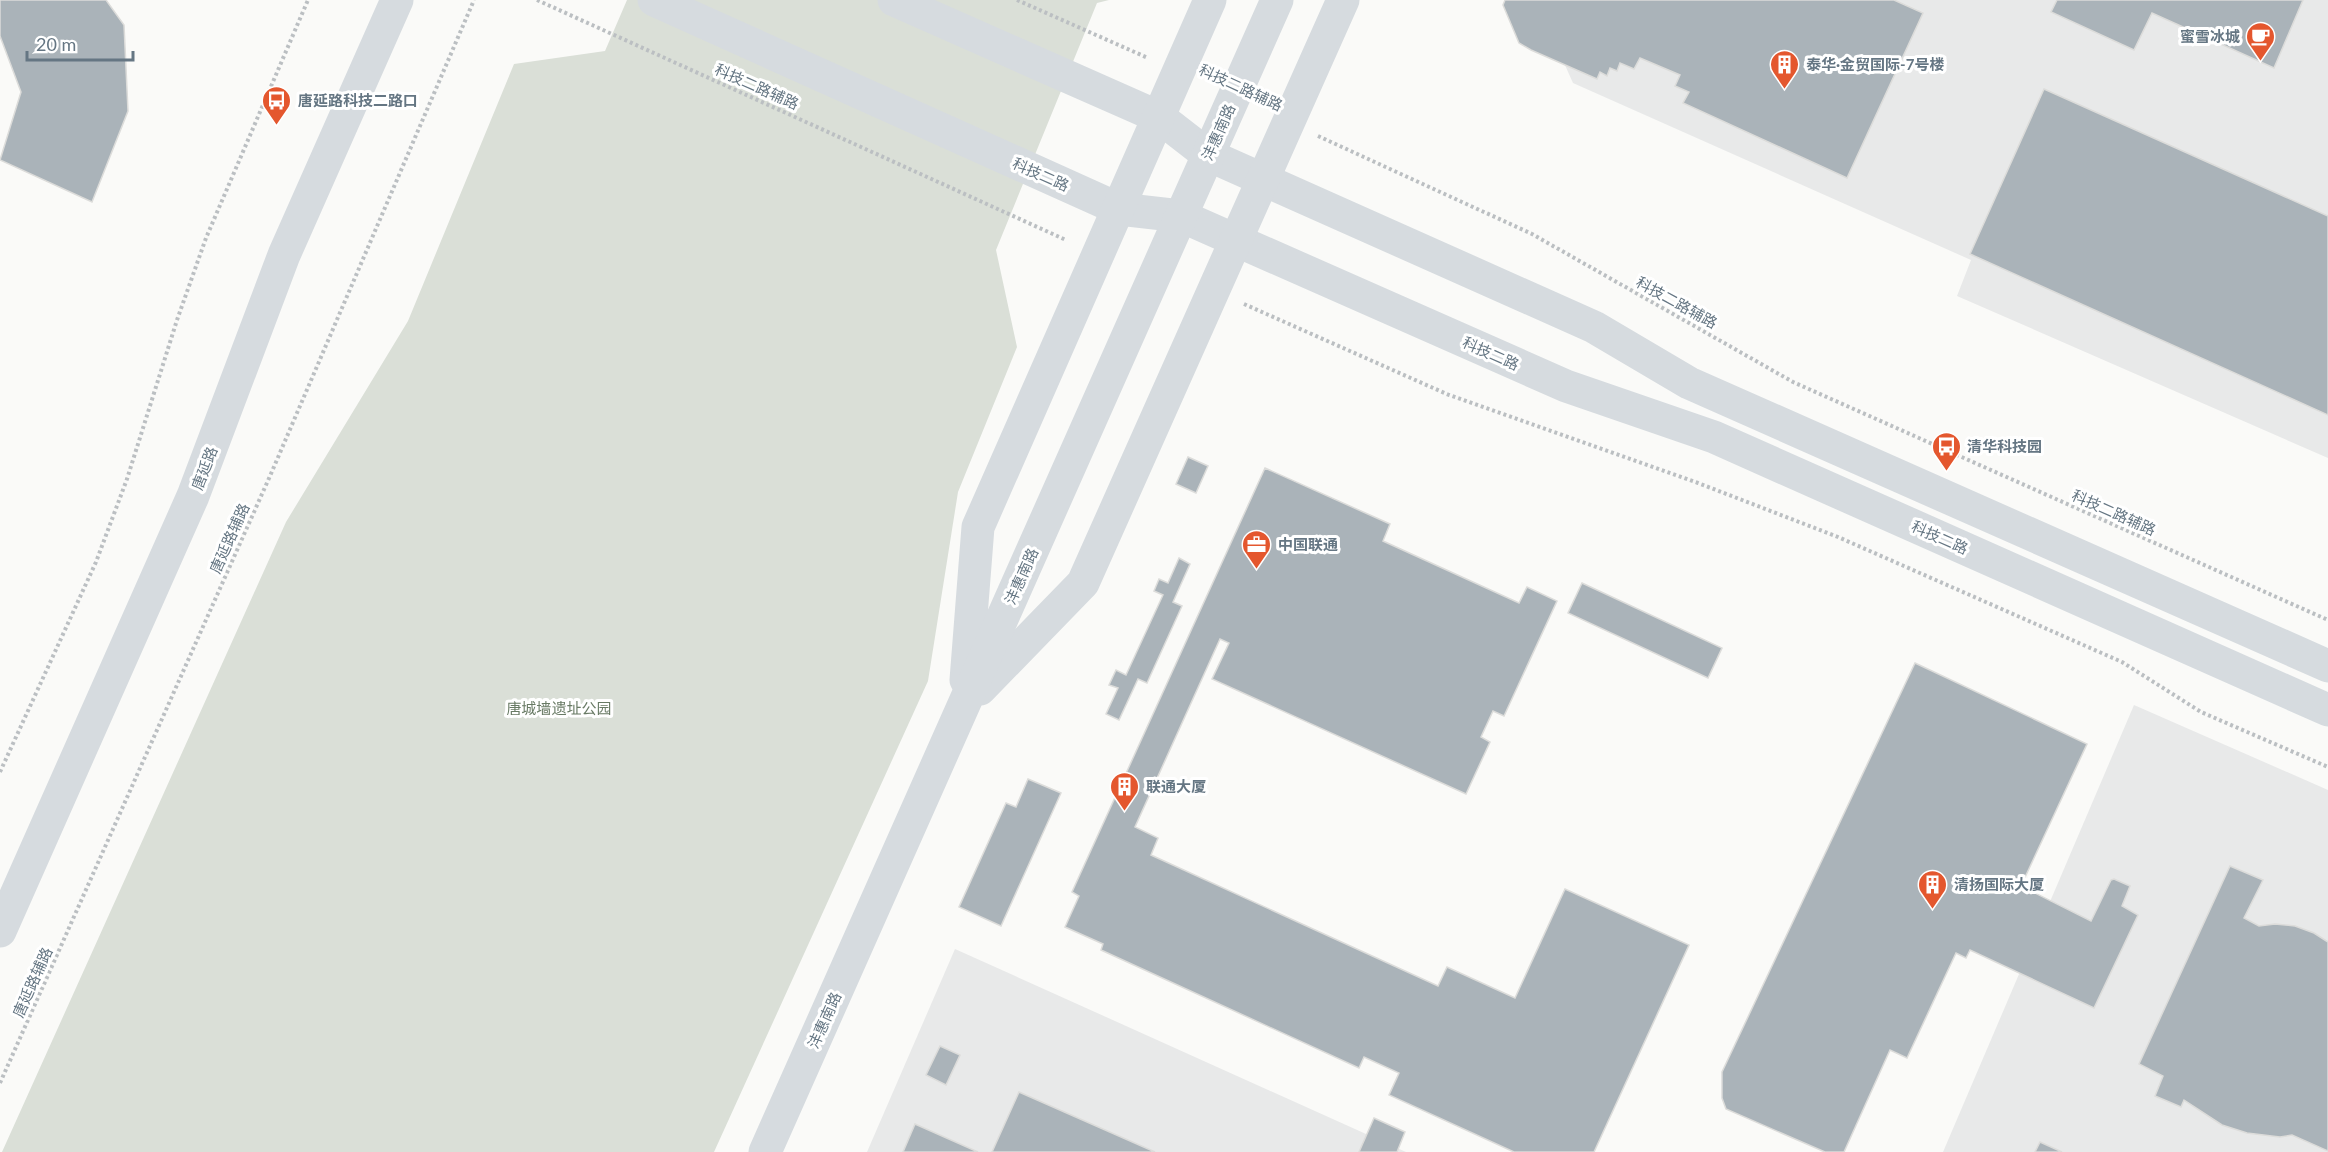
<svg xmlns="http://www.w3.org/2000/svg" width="2328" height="1152" font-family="Lato,'Noto Sans SC',sans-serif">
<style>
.built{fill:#e8e9e9}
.green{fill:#dadfd7}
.building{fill:#aab3b9;stroke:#dcdcda;stroke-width:1.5}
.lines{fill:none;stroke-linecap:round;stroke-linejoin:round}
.path{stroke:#bbbfc2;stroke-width:4;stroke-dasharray:3 3;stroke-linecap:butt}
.secondary{stroke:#d6dbdf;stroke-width:33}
.primary{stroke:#d6dbdf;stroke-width:33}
.labels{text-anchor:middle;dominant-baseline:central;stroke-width:6;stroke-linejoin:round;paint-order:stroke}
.poi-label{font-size:15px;font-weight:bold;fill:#657683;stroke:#fff;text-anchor:start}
.street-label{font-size:15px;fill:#657683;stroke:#fff}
.park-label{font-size:15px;fill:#687a64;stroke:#fff}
</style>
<rect width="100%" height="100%" fill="#fafaf8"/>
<g class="built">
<path d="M1558,0H2328V458L1957,296L1971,260L1573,83L1547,25Z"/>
<path d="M2134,705L2328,790V1152H1943Z"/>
<path d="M955,949L1406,1152H867Z"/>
</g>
<path class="green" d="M627,0H1109L1097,3L996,250L1017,347L958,492L928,681L714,1152H2L286,522L408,321L514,64L605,51Z"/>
<g class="building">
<path d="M0,0H106L124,25L128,111L92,202L0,160L21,92L0,36Z"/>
<path d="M1505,0H1894L1923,13L1847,178L1683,103L1689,92L1675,86L1680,75L1640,58L1634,69L1620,63L1617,71L1610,68L1607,76L1600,72L1597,79L1531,50L1519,43L1503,5Z"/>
<path d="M2057,0H2303L2274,68L2152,13L2134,50L2051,12Z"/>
<path d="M2044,89L2328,216V415L1970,254Z"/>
<path d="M1188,457L1208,466L1196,493L1176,484Z"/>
<path d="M1265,468L1390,524L1383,541L1519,603L1527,587L1557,601L1504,716L1493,711L1481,737L1490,742L1466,794L1212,679L1229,643L1220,639L1135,827L1158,838L1151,855L1438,986L1447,967L1515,998L1565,889L1689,945L1594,1152H1514L1389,1095L1399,1073L1364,1057L1359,1068L1101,950L1103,944L1065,927L1079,896L1072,892Z"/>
<path d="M1179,558L1190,564L1173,602L1182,606L1147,683L1138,679L1119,720L1106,714L1118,688L1109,685L1116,670L1126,675L1163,595L1154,591L1159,579L1168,583Z"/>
<path d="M1582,583L1722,648L1708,678L1568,613Z"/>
<path d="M1915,663L2087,744L2021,886L2091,921L2111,880L2114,879L2130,886L2122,906L2138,915L2094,1008L1970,950L1966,958L1956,953L1907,1058L1890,1050L1844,1152H1825L1726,1109L1722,1098V1072Z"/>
<path d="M1028,779L1061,793L1001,926L959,907L1006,803L1016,807Z"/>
<path d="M2230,866L2263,880L2244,918L2259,926L2275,924L2295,926L2314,933L2328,942V1151L2292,1135L2280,1137L2247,1133L2222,1125L2184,1100L2181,1107L2155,1096L2163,1076L2139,1064Z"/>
<path d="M940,1046L960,1055L946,1085L926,1075Z"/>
<path d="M1019,1092L1155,1152H992Z"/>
<path d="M1374,1118L1405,1132L1397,1152H1359Z"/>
<path d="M915,1124L978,1152H903Z"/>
<path d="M2040,1142L2062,1152H2035Z"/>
</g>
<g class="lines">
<g class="path">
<path d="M537,0L1066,240"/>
<path d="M1017,0L1148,58"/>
<path d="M1318,136L1532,234L1793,382L2328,620"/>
<path d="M1244,304L1449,395L1698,483L1838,537L2122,662L2201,712L2328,767"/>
<path d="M0,772L96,562L127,479L177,320L206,238L308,0"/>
<path d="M0,1083L270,476L474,0"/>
</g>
<g class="secondary">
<path d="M654,0L1119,209L1181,216L1566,386L1714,437L2328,710"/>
<path d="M894,0L1159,117L1208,155L1594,327L1689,383L2328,666"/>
</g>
<g class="primary">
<path d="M966,680L978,527L1210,0"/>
<path d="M980,689L1083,583L1343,0"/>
<path d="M0,931L193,496L284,255L397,0"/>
<path d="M765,1152L1277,0"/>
</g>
</g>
<defs>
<symbol id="cafe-pin" viewBox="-11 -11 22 30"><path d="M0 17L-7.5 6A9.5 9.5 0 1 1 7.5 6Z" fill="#e4572e" stroke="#fff"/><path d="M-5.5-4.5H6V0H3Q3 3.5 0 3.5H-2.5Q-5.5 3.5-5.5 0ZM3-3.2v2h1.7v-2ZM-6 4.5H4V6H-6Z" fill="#fff"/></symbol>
<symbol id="building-pin" viewBox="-11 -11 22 30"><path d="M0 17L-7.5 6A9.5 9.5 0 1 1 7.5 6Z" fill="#e4572e" stroke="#fff"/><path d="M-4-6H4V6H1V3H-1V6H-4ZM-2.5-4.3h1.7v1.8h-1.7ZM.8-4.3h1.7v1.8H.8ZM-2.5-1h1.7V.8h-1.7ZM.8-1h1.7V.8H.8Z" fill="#fff"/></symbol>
<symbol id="bus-pin" viewBox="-11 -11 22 30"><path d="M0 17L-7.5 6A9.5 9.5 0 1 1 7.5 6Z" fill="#e4572e" stroke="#fff"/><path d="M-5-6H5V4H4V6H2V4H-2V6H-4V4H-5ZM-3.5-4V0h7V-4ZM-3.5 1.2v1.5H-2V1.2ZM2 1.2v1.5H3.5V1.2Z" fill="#fff"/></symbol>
<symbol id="office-pin" viewBox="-11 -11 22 30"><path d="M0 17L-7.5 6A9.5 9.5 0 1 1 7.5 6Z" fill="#e4572e" stroke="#fff"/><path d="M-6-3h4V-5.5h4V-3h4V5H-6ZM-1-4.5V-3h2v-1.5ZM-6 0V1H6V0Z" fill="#fff"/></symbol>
</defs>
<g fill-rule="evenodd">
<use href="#cafe-pin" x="2244" y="20" width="33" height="45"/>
<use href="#building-pin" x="1768" y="48" width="33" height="45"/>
<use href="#bus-pin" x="260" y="84" width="33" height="45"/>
<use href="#bus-pin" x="1930" y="430" width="33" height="45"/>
<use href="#office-pin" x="1240" y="528" width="33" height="45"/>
<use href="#building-pin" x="1108" y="770" width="33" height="45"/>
<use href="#building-pin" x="1916" y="868" width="33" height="45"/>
</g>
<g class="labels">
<g class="poi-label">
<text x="2240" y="36" text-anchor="end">蜜雪冰城</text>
<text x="1806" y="64">泰华·金贸国际-7号楼</text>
<text x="298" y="100">唐延路科技二路口</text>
<text x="1967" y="446">清华科技园</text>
<text x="1278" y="544">中国联通</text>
<text x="1146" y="786">联通大厦</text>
<text x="1954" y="884">清扬国际大厦</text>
</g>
<g class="street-label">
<text transform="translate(757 86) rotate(24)">科技二路辅路</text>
<text transform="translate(1241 87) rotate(25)">科技二路辅路</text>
<text transform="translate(1218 132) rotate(-66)">沣惠南路</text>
<text transform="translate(1041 174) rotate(24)">科技二路</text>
<text transform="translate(1677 302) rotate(29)">科技二路辅路</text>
<text transform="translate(1491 353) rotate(24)">科技二路</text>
<text transform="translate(204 468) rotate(-69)">唐延路</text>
<text transform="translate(2114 512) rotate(24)">科技二路辅路</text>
<text transform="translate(1940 537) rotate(24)">科技二路</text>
<text transform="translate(229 538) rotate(-66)">唐延路辅路</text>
<text transform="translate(1021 576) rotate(-66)">沣惠南路</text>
<text transform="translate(32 982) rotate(-66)">唐延路辅路</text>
<text transform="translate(824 1020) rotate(-66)">沣惠南路</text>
</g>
<g class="park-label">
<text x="559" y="708">唐城墙遗址公园</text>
</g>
</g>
<path d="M27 51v9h106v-9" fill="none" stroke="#657683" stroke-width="3"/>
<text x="36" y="51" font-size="18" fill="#657683" stroke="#ffffff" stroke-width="4.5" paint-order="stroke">20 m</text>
</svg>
